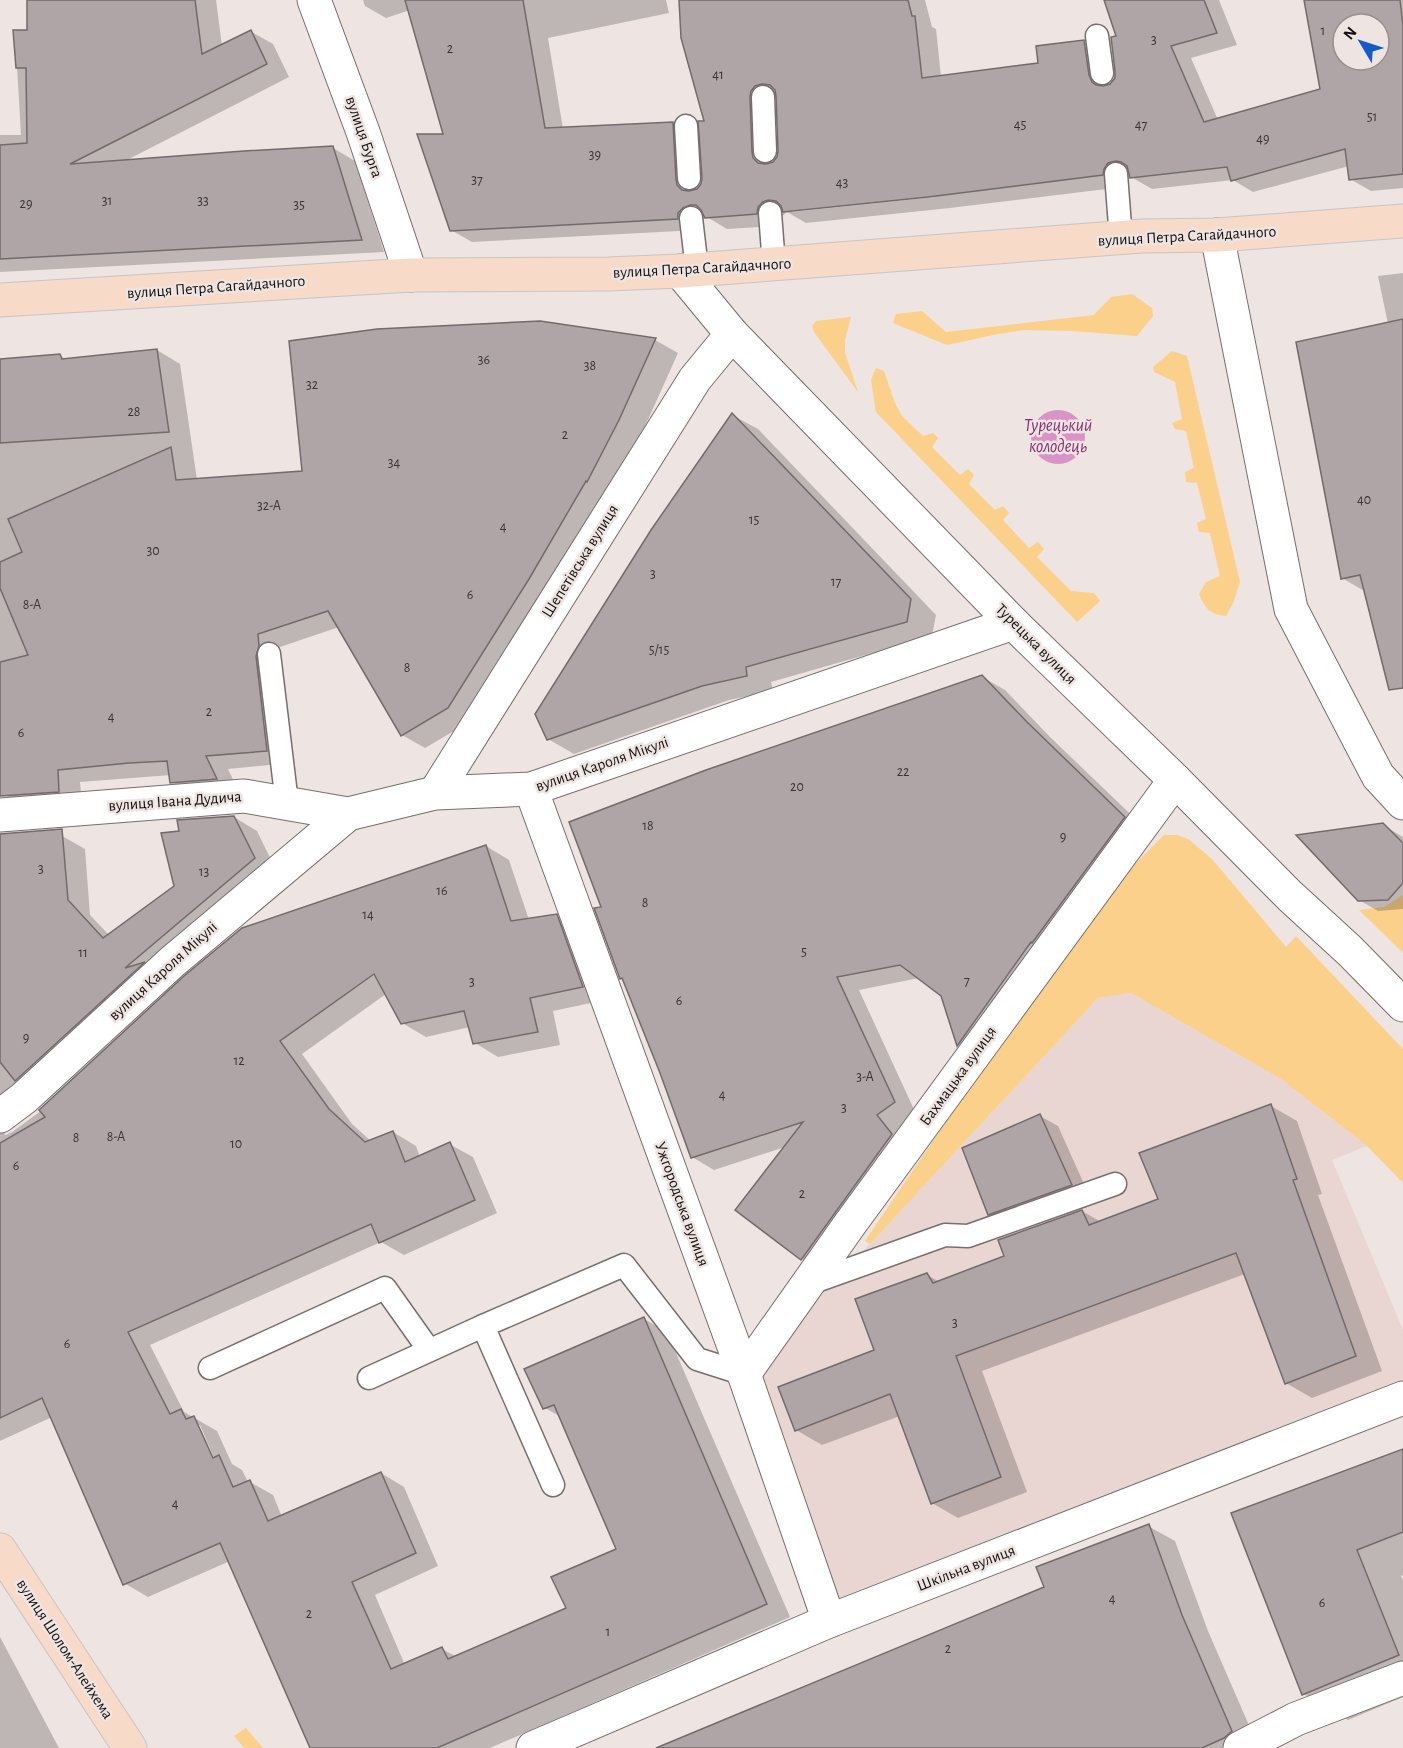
<svg xmlns="http://www.w3.org/2000/svg" width="1403" height="1748" font-family="'Alegreya Sans',sans-serif">
<style>
.built{fill:#e9d6d3}
.green{fill:#fbd08a}
.water{fill:#d993c7}
.shadow{fill:#0003;fill-rule:evenodd}
.building{fill:#afa5a7;stroke:#736a6c;stroke-width:1.5;fill-rule:evenodd}
.lines{fill:none;stroke-linecap:round;stroke-linejoin:round}
.service-casing{stroke:#786e6d;stroke-width:25}
.pedestrian-casing{stroke:#786e6d;stroke-width:35}
.minor-casing{stroke:#786e6d;stroke-width:35}
.tertiary-casing{stroke:#786e6d;stroke-width:35}
.primary-casing{stroke:#c6c5c5;stroke-width:35}
.service{stroke:#fff;stroke-width:22}
.pedestrian{stroke:#fff;stroke-width:33}
.minor{stroke:#fff;stroke-width:33}
.tertiary{stroke:#fff;stroke-width:33}
.primary{stroke:#f8dac8;stroke-width:33}
.labels{text-anchor:middle;dominant-baseline:central;stroke-width:5;stroke-linejoin:round;paint-order:stroke}
.number-label{font-size:14px;fill:#393434}
.street-label{font-size:16px;fill:#120f0e;stroke:#eee4e2}
.water-label{font-size:18px;font-style:italic;fill:#843273;stroke:#eee4e2}
</style>
<rect width="100%" height="100%" fill="#eee4e2"/>
<path class="built" d="M1131,993L1281,1079L1367,1146L1332,1160L1403,1330V1395L827,1619L723,1370L846,1267L870,1244L1098,998Z"/>
<g class="green">
<path d="M1132,294L1152,308L1153,316L1137,336L1072,331L1024,330L998,334L947,345L893,323L896,314L922,311L946,332L1094,315L1111,297Z"/>
<path d="M851,317L845,340V353L858,392L814,332L812,326L816,321Z"/>
<path d="M1172,351L1187,356L1240,582L1234,601L1226,616C1209,614 1206,609 1199,594L1206,582L1220,576L1210,533L1199,532L1197,523L1206,519L1197,483L1186,482L1185,472L1194,468L1186,431L1175,429L1172,423L1182,419L1175,382L1154,372L1153,367Z"/>
<path d="M876,368L884,371L895,403L902,416L923,436L933,433L938,438L932,447L960,475L968,469L974,475L969,484L995,510L1003,506L1009,513L1003,520L1029,548L1038,542L1044,549L1037,557L1071,591L1094,593L1100,601L1077,622L876,412L871,380Z"/>
<path d="M1164,835H1177L1188,839L1212,859L1286,947L1296,936L1403,1049V1183L1367,1146L1281,1079L1131,993L1098,998L870,1244L865,1241L1090,909Z"/>
<path d="M1403,895V953L1359,910L1384,907Z"/>
<path d="M246,1728L263,1748H244L234,1736Z"/>
</g>
<circle class="water" cx="1058" cy="437" r="27"/>
<g class="shadow">
<path d="M29,0H216L222,46L250,31L273,44L289,77L123,162L333,148L355,161L384,252L0,272V135H21L15,32H29Z"/>
<path d="M363,0H666L669,13L548,38L563,129L673,124L694,136L696,192L703,184L706,122L680,0H925L932,27L936,29L941,77L1040,65L1084,42L1104,54L1109,86L1116,79L1118,38L1105,0H1219L1237,45L1191,58L1218,120L1322,90L1305,0H1403V188L1371,191L1350,179L1349,166L1253,192L1233,180L1152,189L1131,177L1130,173L1124,181L1123,187L950,208L806,223L787,212L779,219L777,226L727,229L707,217L704,219L699,225L698,230L472,242L451,230L445,135L410,10L386,18L365,6ZM1343,24H1379V60H1343ZM778,96L779,157L772,165L770,109L771,103ZM935,194V197L792,212L790,210Z"/>
<path d="M1403,273V631L1366,592L1342,578L1388,324L1378,276Z"/>
<path d="M540,322L655,340L678,353L642,433L471,721L425,748L402,735L339,627L280,647L281,660L278,669L290,763L228,769L239,792L195,795L172,782L171,775L80,782L82,804L28,808L0,792V360L60,356L67,360L157,350L180,364L197,480L303,473Z"/>
<path d="M732,415L758,429L936,615L932,636L771,682L773,691L729,700L574,754L548,739Z"/>
<path d="M982,677L1005,690L1050,737L1147,830L980,1058L958,1045L942,995L919,978L859,990L917,1116L899,1128L914,1148L825,1272L802,1259L737,1209L785,1147L714,1170L692,1157L662,1072L624,979L621,978L603,909Z"/>
<path d="M234,817L257,831L277,872L6,1121L4,1132L5,1135L12,1132L38,1113L185,977L486,846L509,860L529,920L556,916L580,929L605,1000L553,1011L560,1045L498,1057L475,1043L470,1027L426,1037L402,1023L386,994L302,1054L352,1124L371,1141L393,1132L416,1146L420,1157L449,1144L473,1157L497,1213L404,1255L381,1242L150,1345L184,1412L217,1431L232,1464L242,1470L248,1482H250L273,1495L282,1517L381,1473L404,1487L438,1566L375,1595L405,1665L442,1649L457,1657L568,1609L618,1550L561,1417L545,1408L644,1319L667,1332L790,1617L490,1748H312L230,1561L148,1597L124,1583L52,1417L0,1441V846L62,836L85,849L90,915L109,935L175,887L181,832ZM196,1425H200L217,1465L215,1466Z"/>
<path d="M1383,825L1403,837V909L1378,911L1359,900Z"/>
<path d="M1271,1106L1297,1121L1322,1194L1318,1195L1382,1371L1312,1398L1286,1383L1245,1274L982,1371L1027,1492L958,1518L932,1503L900,1416L822,1445L796,1430L876,1351L927,1275L940,1282L1006,1257L1082,1211L1101,1222L1159,1200Z"/>
<path d="M1040,1116L1058,1126L1089,1195L1007,1224L989,1214Z"/>
<path d="M1403,1450V1575L1401,1576L1403,1580V1697L1348,1720L1304,1694L1233,1514Z"/>
<path d="M1148,1526L1175,1541L1208,1631L1258,1746L1256,1748H659L1046,1588Z"/>
<path d="M0,1637L59,1748H0Z"/>
</g>
<g class="building">
<path d="M27,0H195L202,54L251,30L267,64L70,164L244,151L333,146L362,240L0,259V145L27,143L26,68H16L13,30H27Z"/>
<path d="M405,0H523L545,128L673,122L676,179L677,185L682,190L689,191L697,189L701,184L702,178L698,121H704L681,38L679,0H908L912,16H915L922,78L1038,63L1036,46L1084,40L1089,75L1092,82L1096,85L1103,86L1110,84L1115,78V71L1111,37L1116,36L1104,0H1204L1217,33L1171,46L1204,122L1320,89L1304,0H1400L1403,26V174L1349,180L1345,149L1231,181L1227,167L1130,178L1127,166L1121,162L1116,161L1108,163L1104,169L1103,175L928,197L783,212L781,206L776,201L768,200L763,202L758,207L757,214L705,218L701,210L696,205H690L683,208L678,213V219L450,231L417,134H443ZM1343,24H1379V60H1343ZM762,84L770,85L775,90L776,96L778,151L777,157L773,162L766,164L758,163L753,158L752,152L750,97L751,91L755,86Z"/>
<path d="M1403,319V688L1389,690L1360,575L1341,579L1296,342Z"/>
<path d="M540,321L656,338L619,420L587,482L586,481L529,579L448,708L401,736L328,611L258,634L259,646L256,656L267,751L206,756L217,779L170,783L167,761L129,763L58,770L59,792L0,796V662L28,655L0,588V562L22,552L8,519L171,447L176,480L302,471L289,341L377,329Z"/>
<path d="M157,349L169,432L0,443V359L60,354L62,359Z"/>
<path d="M732,413L911,599L907,622L746,667L747,676L702,686L547,740L535,714L651,530Z"/>
<path d="M982,675L1027,722L1125,817L1032,943L1031,942L957,1046L941,996L900,965L837,977L895,1102L877,1115L892,1134L801,1260L735,1210L803,1122L691,1158L660,1073L622,978L620,979L594,908L601,907L569,822L706,770Z"/>
<path d="M234,816L255,858L125,968L145,962L15,1081L0,1062V834L62,829L68,900L103,938L174,886L161,833L179,831L177,820Z"/>
<path d="M1383,823L1403,843V883L1388,900L1358,901L1296,835Z"/>
<path d="M486,845L511,921L557,914L583,987L530,998L538,1032L473,1044L464,1011L401,1024L374,974L280,1041L329,1109L365,1142L393,1131L405,1162L450,1142L475,1200L379,1243L371,1224L128,1332L170,1414L181,1409L186,1419L194,1416L213,1458L219,1455L233,1487L250,1480L268,1521L381,1472L416,1553L352,1582L391,1669L442,1647L448,1659L566,1608L551,1577L616,1549L554,1405L543,1409L524,1369L644,1317L767,1604L437,1748H310L220,1543L123,1585L42,1398L0,1418V1143L45,1117L39,1110L184,976L242,928Z"/>
<path d="M1271,1104L1297,1179L1293,1180L1356,1356L1285,1384L1236,1253L956,1356L1001,1477L931,1504L890,1394L795,1431L778,1387L874,1350L855,1299L927,1273L933,1283L1004,1256L998,1240L1082,1210L1089,1225L1158,1199L1139,1153Z"/>
<path d="M1040,1114L1072,1185L988,1215L962,1148Z"/>
<path d="M1403,1449V1532L1357,1550L1399,1655L1302,1695L1231,1513Z"/>
<path d="M1149,1524L1182,1615L1232,1731L1224,1738L1202,1748H656L1044,1587L1036,1567Z"/>
</g>
<g class="lines">
<defs>
<g id="service">
<path d="M1097,36L1102,73"/>
<path d="M763,97L765,151"/>
<path d="M686,126L689,178"/>
<path d="M1116,174L1121,239"/>
<path d="M770,213L774,265"/>
<path d="M691,218L697,269"/>
<path d="M269,654L287,803"/>
<path d="M808,1284L945,1235L968,1236L1115,1184"/>
<path d="M210,1368L385,1288L429,1350"/>
<path d="M369,1378L483,1326"/>
<path d="M553,1485L483,1326L624,1265L697,1359L744,1374"/>
</g>
<path id="pedestrian" d="M1217,235L1291,609L1378,776L1403,803"/>
<g id="minor">
<path d="M314,0L363,132L411,275"/>
<path d="M680,271L732,334L1013,623L1175,780L1290,896L1350,951L1403,1005"/>
<path d="M531,789L744,1374L829,1621"/>
<path d="M435,793L695,379L732,334"/>
<path d="M0,815L244,796L348,814"/>
<path d="M0,1116L24,1098L172,962L348,814L435,793L531,789L1013,623"/>
<path d="M744,1374L850,1224L1175,780"/>
<path d="M1240,1748L1296,1719L1403,1678"/>
</g>
<path id="tertiary" d="M533,1748L829,1621L1403,1398"/>
<g id="primary">
<path d="M0,300L411,275L608,274L680,271L1142,236L1217,235L1403,221"/>
<path d="M0,1550L130,1748"/>
</g>
</defs>
<use href="#service" class="service-casing"/>
<use href="#pedestrian" class="pedestrian-casing"/>
<use href="#minor" class="minor-casing"/>
<use href="#tertiary" class="tertiary-casing"/>
<use href="#primary" class="primary-casing"/>
<use href="#service" class="service"/>
<use href="#pedestrian" class="pedestrian"/>
<use href="#minor" class="minor"/>
<use href="#tertiary" class="tertiary"/>
<use href="#primary" class="primary"/>
</g>
<g class="labels">
<g class="number-label">
<text x="1323" y="31">1</text>
<text x="1154" y="40">3</text>
<text x="450" y="49">2</text>
<text x="718" y="75">41</text>
<text x="1372" y="117">51</text>
<text x="1020" y="125">45</text>
<text x="1141" y="125">47</text>
<text x="1263" y="139">49</text>
<text x="595" y="155">39</text>
<text x="477" y="180">37</text>
<text x="842" y="183">43</text>
<text x="107" y="201">31</text>
<text x="203" y="201">33</text>
<text x="26" y="204">29</text>
<text x="299" y="205">35</text>
<text x="484" y="360">36</text>
<text x="590" y="366">38</text>
<text x="312" y="385">32</text>
<text x="134" y="412">28</text>
<text x="565" y="435">2</text>
<text x="394" y="463">34</text>
<text x="1364" y="500">40</text>
<text x="269" y="506">32-А</text>
<text x="754" y="520">15</text>
<text x="503" y="527">4</text>
<text x="153" y="551">30</text>
<text x="653" y="574">3</text>
<text x="836" y="582">17</text>
<text x="470" y="595">6</text>
<text x="32" y="605">8-А</text>
<text x="659" y="650">5/15</text>
<text x="407" y="668">8</text>
<text x="209" y="712">2</text>
<text x="111" y="717">4</text>
<text x="21" y="733">6</text>
<text x="903" y="772">22</text>
<text x="797" y="787">20</text>
<text x="648" y="826">18</text>
<text x="1063" y="837">9</text>
<text x="41" y="869">3</text>
<text x="204" y="872">13</text>
<text x="442" y="891">16</text>
<text x="645" y="903">8</text>
<text x="368" y="915">14</text>
<text x="804" y="952">5</text>
<text x="83" y="953">11</text>
<text x="967" y="981">7</text>
<text x="472" y="982">3</text>
<text x="679" y="1001">6</text>
<text x="26" y="1038">9</text>
<text x="239" y="1061">12</text>
<text x="865" y="1077">3-А</text>
<text x="722" y="1095">4</text>
<text x="844" y="1108">3</text>
<text x="116" y="1137">8-А</text>
<text x="76" y="1138">8</text>
<text x="236" y="1144">10</text>
<text x="16" y="1166">6</text>
<text x="802" y="1194">2</text>
<text x="955" y="1323">3</text>
<text x="67" y="1344">6</text>
<text x="175" y="1504">4</text>
<text x="1112" y="1599">4</text>
<text x="1322" y="1603">6</text>
<text x="309" y="1614">2</text>
<text x="608" y="1632">1</text>
<text x="948" y="1649">2</text>
</g>
<g class="street-label">
<text transform="translate(364 137) rotate(71)">вулиця Бурга</text>
<text transform="translate(1187 236) rotate(-3)">вулиця Петра Сагайдачного</text>
<text transform="translate(702 268) rotate(-3)">вулиця Петра Сагайдачного</text>
<text transform="translate(216 287) rotate(-4)">вулиця Петра Сагайдачного</text>
<text transform="translate(580 561) rotate(-58)">Шепетівська вулиця</text>
<text transform="translate(1036 644) rotate(45)">Турецька вулиця</text>
<text transform="translate(602 764) rotate(-19)">вулиця Кароля Мікулі</text>
<text transform="translate(175 801) rotate(-4)">вулиця Івана Дудича</text>
<text transform="translate(163 971) rotate(-42)">вулиця Кароля Мікулі</text>
<text transform="translate(958 1076) rotate(-54)">Бахмацька вулиця</text>
<text transform="translate(682 1204) rotate(70)">Ужгородська вулиця</text>
<text transform="translate(966 1568) rotate(-21)">Шкільна вулиця</text>
<text transform="translate(65 1649) rotate(57)">вулиця Шолом-Алейхема</text>
</g>
<g class="water-label">
<text x="1058" y="426">Турецький<tspan x="1058" dy="21">колодець</tspan></text>
</g>
</g>
<g transform="translate(1361 42) rotate(309)"><circle r="28" fill="#eee4e2" stroke="#968f8d" stroke-width="1.5"/>
<path d="M0-4.5L10 22L0 15L-10 22Z" fill="#145bc6"/>
<text y="-9" font-size="16" font-weight="bold" text-anchor="middle" fill="#120f0e">N</text>
</g>
</svg>
